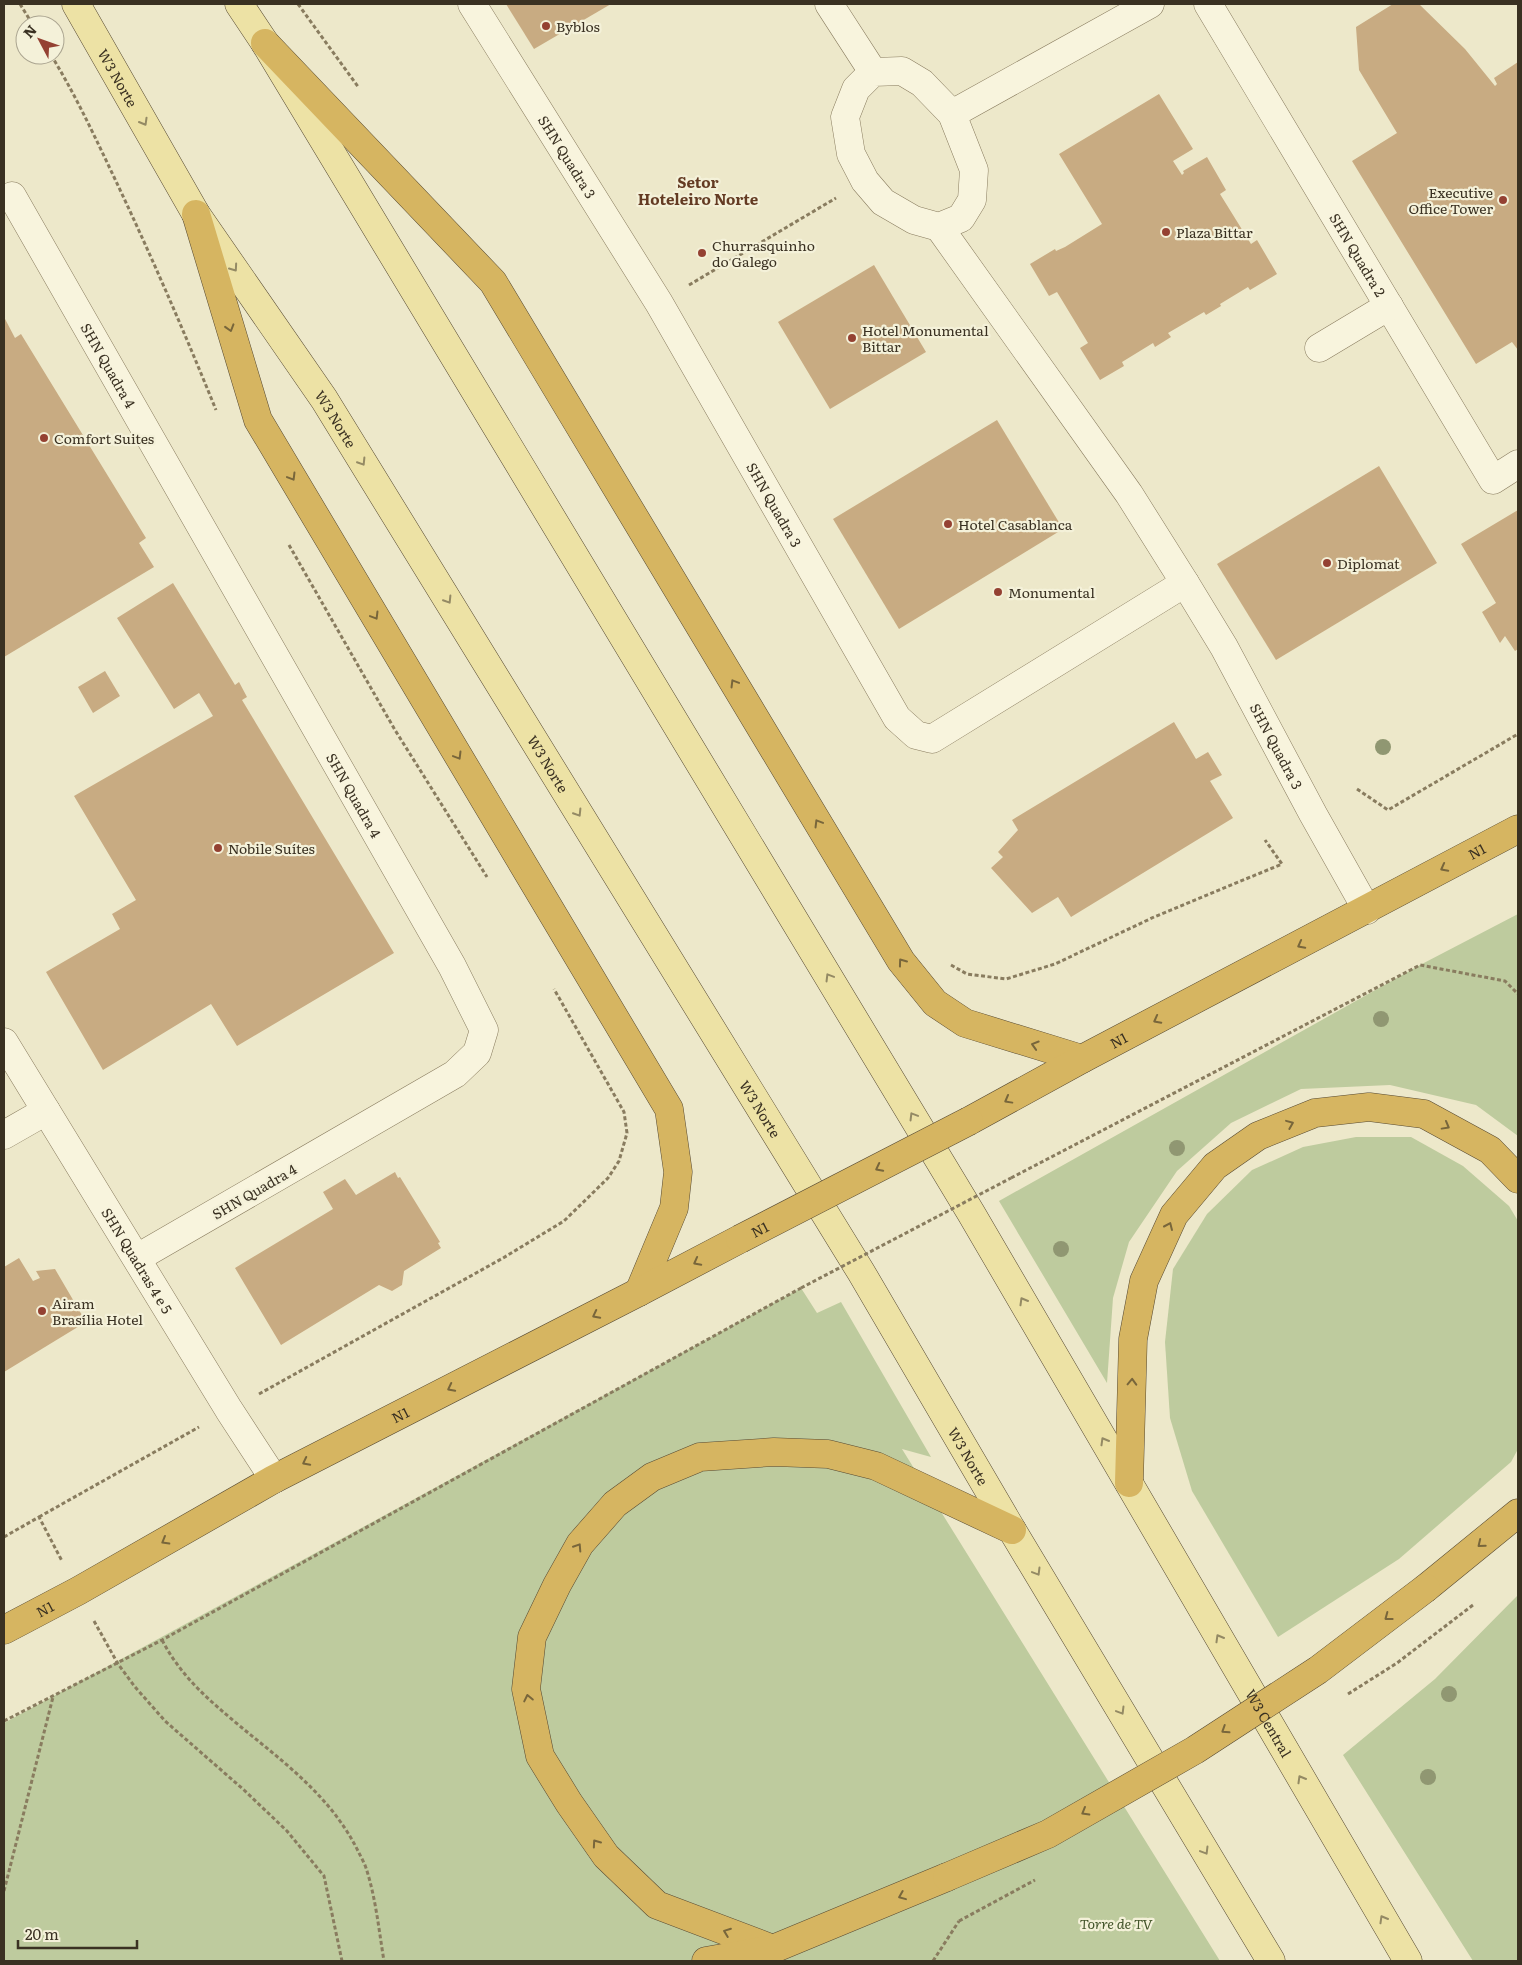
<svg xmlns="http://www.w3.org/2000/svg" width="1522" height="1965" font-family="Literata,serif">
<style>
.green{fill:#becb9e}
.building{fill:#c8ab82}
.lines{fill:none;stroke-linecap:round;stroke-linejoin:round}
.minor-casing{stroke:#897c5f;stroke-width:29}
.major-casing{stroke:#574a33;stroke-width:29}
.highway-casing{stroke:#574a33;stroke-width:29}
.path{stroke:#897c5f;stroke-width:3;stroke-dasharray:4 2.5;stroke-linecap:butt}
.minor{stroke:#f8f4dd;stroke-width:28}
.major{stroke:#ede2a5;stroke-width:28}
.highway{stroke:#d6b561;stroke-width:28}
.highway-bridge-casing{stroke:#574a33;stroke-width:29;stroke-linecap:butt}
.path-bridge{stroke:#897c5f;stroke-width:3;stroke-dasharray:4 2.5;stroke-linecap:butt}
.highway-bridge{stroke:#d6b561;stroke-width:28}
.tree{fill:#909772}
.oneway{stroke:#948a64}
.oneway2{stroke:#78663b}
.poi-dot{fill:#944132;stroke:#f4f1d9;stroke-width:2}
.labels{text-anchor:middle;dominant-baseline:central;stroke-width:4.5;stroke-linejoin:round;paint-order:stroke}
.poi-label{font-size:14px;fill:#3a3122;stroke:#f4f1d9;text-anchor:start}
.street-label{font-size:14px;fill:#3a3122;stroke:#f4f1d9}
.park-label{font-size:14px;font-style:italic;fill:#43552a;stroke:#f4f1d9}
.neighbourhood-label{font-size:15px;font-weight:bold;fill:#643b23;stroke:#f4f1d9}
</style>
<rect width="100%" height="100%" fill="#ede8ca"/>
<g class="green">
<path d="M1518,914V1136L1476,1105L1390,1085L1301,1089L1231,1123L1177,1171L1129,1242L1113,1298L1107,1383L999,1201L1420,965Z"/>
<path d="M1356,1137H1411L1463,1166L1509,1206L1518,1221V1449L1511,1462L1399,1559L1278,1637L1192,1491L1170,1418L1165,1342L1173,1269L1207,1214L1252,1170L1303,1147Z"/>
<path d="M801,1288L817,1313L841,1302L931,1457L902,1449L1220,1961H4V1723Z"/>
<path d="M1518,1595V1961H1473L1343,1755L1435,1679Z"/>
</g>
<g class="building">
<path d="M506,4H611L534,49Z"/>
<path d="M1393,4H1419L1465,49L1495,86L1497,84L1494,78L1518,62V350L1512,342L1476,364L1352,161L1397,133L1359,70L1356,27Z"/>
<path d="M1159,94L1193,149L1173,161L1182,175L1184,173L1183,171L1207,157L1226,190L1220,194L1251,244L1257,240L1277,274L1250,290L1248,287L1220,304L1221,306L1206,315L1204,312L1168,333L1171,337L1155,347L1153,343L1122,362L1124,366L1100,380L1080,348L1088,343L1057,292L1049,296L1030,264L1055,249L1056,251L1065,247L1102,224L1059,154Z"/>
<path d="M874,265L926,352L830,409L778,322Z"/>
<path d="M4,317L15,338L21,334L146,538L139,543L154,567L4,657Z"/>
<path d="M997,420L1063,529L899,629L833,519Z"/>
<path d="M1379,466L1437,563L1276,660L1217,564Z"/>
<path d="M1518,510V649L1515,651L1505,636L1500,643L1482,612L1496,603L1461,544Z"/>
<path d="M173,583L235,685L239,682L247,697L242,700L394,953L237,1046L211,1004L103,1070L46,972L120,929L112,914L136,900L74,796L213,716L199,693L174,709L117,618Z"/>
<path d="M105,671L120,696L93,713L78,687Z"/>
<path d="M1174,722L1196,759L1208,752L1222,775L1210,781L1233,818L1071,917L1058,897L1032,913L991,868L1003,857L998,852L1018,830L1012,820Z"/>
<path d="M395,1172L398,1178L400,1177L440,1242L438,1243L441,1248L404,1271L402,1285L392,1291L379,1285L281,1345L235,1268L333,1209L323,1192L345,1179L356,1195Z"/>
<path d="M19,1258L33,1281L40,1278L36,1271L55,1269L86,1322L4,1372V1267Z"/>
</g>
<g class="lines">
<defs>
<g id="minor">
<path id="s1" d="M472,4L659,303L897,718L916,735L932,739L1185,583"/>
<path d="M829,4L873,72"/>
<path id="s2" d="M1208,4L1493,480L1518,464"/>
<path d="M902,71L922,83L952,114L974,170L972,200L961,218L939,227L914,220L883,202L865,181L851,154L845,117L856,89L873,72Z"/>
<path d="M952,114L1150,4"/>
<path id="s3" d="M12,196L452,966L484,1030L477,1053L455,1074L137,1258"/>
<path id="s4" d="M939,227L1129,494L1185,583L1224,647L1313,814L1367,910"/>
<path d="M1319,348L1389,306"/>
<path id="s5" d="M4,1042L229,1410L274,1479"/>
<path d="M4,1135L46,1111"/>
</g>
<g id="major">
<path id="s6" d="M76,4L196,214L324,399L861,1272L1012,1530L1271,1961"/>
<path id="s7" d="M239,4L265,43L971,1213L1408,1961"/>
</g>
<g id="highway">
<path d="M265,43L493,282L901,961L935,1003L965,1023L1082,1059"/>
<path d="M196,214L258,420L669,1109L678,1172L674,1208L639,1292"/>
<path id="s8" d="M969,1121L1082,1059L1518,829"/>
<path d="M1129,1483L1133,1339L1144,1281L1174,1215L1215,1166L1258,1136L1315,1113L1369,1107L1424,1114L1490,1150L1518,1179"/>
<path d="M1426,1588L1518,1513"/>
<path id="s9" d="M4,1630L78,1591L274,1479L639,1292L740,1239"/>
<path d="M773,1949L657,1905L606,1856L569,1803L540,1756L526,1689L532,1637L557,1585L580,1544L615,1504L652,1477L700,1457L774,1452L828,1454L876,1466L1012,1530"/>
<path d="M706,1961L773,1949L947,1877"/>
</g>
</defs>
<use href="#minor" class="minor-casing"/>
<use href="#major" class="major-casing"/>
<use href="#highway" class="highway-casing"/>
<g class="path">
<path d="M20,4L33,25"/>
<path d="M298,4L359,88"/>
<path d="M51,55C75,94 94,135 114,177C150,253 184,331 216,410"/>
<path d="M689,285L836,198"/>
<path d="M289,545L395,730L487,877"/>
<path d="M1357,789L1388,810L1518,734"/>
<path d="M951,965L967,974L1006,979L1055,964L1154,917L1282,864L1265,840"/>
<path d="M1011,1178L1420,965L1505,981L1518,994"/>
<path d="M259,1394L503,1258L564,1221L608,1178L619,1161L627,1133L624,1112L554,989"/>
<path d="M39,1517L199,1427"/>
<path d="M4,1537L39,1517L62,1561"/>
<path d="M94,1621L118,1664L135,1687L165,1721L244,1790L287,1831L324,1876L342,1961"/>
<path d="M162,1640C182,1678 209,1700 241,1727C285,1763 332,1798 358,1851C361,1857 365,1864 367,1871C376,1900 379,1931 384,1961"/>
<path d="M4,1721L162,1640L801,1288"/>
<path d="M4,1891L53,1697"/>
<path d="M933,1961L959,1921"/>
</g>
<use href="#minor" class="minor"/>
<use href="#major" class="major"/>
<use href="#highway" class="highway"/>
<defs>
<g id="highway-bridge">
<path id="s10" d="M740,1239L969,1121"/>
<path d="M947,1877L1048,1834L1195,1750L1318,1670L1426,1588"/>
</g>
</defs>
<use href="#highway-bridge" class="highway-bridge-casing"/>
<g class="path-bridge">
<path d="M801,1288L1011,1178"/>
<path d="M1348,1694L1397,1663L1473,1605"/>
<path d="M959,1921L1035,1880"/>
</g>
<use href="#highway-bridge" class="highway-bridge"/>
</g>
<g class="tree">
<circle cx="1383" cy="747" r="8"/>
<circle cx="1381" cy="1019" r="8"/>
<circle cx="1177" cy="1148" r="8"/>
<circle cx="1061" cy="1249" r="8"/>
<circle cx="1449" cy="1694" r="8"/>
<circle cx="1428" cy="1777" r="8"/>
</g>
<defs><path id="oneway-chevron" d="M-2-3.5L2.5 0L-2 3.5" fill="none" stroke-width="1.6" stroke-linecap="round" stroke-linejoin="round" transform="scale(1.25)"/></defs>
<g class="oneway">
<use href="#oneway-chevron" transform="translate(144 122) rotate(60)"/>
<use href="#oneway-chevron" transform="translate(234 268) rotate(55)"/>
<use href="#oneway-chevron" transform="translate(362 462) rotate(58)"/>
<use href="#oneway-chevron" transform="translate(448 600) rotate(58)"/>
<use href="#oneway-chevron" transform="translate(578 813) rotate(58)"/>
<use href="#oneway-chevron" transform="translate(829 977) rotate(-121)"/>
<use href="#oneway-chevron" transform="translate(913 1116) rotate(-121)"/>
<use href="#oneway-chevron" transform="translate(1023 1301) rotate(-120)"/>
<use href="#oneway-chevron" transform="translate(1104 1441) rotate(-120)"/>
<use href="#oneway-chevron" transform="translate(1037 1572) rotate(59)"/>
<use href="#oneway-chevron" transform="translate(1219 1638) rotate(-120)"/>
<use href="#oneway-chevron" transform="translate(1121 1711) rotate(59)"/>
<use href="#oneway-chevron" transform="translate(1301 1779) rotate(-120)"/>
<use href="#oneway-chevron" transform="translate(1205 1851) rotate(59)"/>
<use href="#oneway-chevron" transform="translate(1383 1919) rotate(-120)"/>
</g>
<g class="oneway2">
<use href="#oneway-chevron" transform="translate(230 328) rotate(73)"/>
<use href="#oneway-chevron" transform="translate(292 477) rotate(59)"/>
<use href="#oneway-chevron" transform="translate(375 616) rotate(59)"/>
<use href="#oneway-chevron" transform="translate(734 683) rotate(-121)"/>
<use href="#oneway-chevron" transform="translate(458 756) rotate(59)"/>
<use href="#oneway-chevron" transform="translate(818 823) rotate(-121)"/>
<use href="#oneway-chevron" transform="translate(1444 868) rotate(152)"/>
<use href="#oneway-chevron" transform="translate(1301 945) rotate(152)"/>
<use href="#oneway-chevron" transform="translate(902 962) rotate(-126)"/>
<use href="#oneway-chevron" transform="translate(1157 1020) rotate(152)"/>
<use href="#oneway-chevron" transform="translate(1035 1045) rotate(-163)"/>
<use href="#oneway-chevron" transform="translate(1008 1100) rotate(151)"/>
<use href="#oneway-chevron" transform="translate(1290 1124) rotate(-22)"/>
<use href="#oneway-chevron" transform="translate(1446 1126) rotate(29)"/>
<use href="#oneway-chevron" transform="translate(879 1168) rotate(153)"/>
<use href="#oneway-chevron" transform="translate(1169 1226) rotate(-66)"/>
<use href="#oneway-chevron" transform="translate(697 1262) rotate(152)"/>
<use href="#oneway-chevron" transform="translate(596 1315) rotate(153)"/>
<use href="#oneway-chevron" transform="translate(1132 1382) rotate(-88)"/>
<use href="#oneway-chevron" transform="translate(451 1388) rotate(153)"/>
<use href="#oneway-chevron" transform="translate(306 1462) rotate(153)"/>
<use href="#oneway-chevron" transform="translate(165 1541) rotate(150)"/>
<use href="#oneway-chevron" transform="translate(1481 1544) rotate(141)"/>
<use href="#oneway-chevron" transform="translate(578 1547) rotate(-57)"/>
<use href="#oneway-chevron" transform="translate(1388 1617) rotate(143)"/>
<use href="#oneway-chevron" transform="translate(528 1698) rotate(-102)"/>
<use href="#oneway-chevron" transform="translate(1225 1730) rotate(147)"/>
<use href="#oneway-chevron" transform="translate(1085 1812) rotate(150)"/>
<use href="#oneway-chevron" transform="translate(596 1843) rotate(-125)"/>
<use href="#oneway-chevron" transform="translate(902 1896) rotate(158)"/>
<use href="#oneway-chevron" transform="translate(727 1932) rotate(-159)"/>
</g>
<g class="poi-dot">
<circle cx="546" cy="26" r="5"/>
<circle cx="1503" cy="200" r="5"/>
<circle cx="1166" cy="232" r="5"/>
<circle cx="702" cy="253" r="5"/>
<circle cx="852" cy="338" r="5"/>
<circle cx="44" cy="438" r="5"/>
<circle cx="948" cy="524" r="5"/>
<circle cx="1327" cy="563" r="5"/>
<circle cx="998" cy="592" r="5"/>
<circle cx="218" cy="848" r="5"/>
<circle cx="42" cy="1311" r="5"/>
</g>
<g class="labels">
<g class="poi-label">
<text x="556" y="26">Byblos</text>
<text x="1493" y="192" text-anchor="end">Executive<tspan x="1493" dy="16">Office Tower</tspan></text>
<text x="1176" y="232">Plaza Bittar</text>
<text x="712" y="245">Churrasquinho<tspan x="712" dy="16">do Galego</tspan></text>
<text x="862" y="330">Hotel Monumental<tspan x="862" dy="16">Bittar</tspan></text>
<text x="54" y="438">Comfort Suites</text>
<text x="958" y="524">Hotel Casablanca</text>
<text x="1337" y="563">Diplomat</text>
<text x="1008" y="592">Monumental</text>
<text x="228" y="848">Nobile Suítes</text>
<text x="52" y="1303">Airam<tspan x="52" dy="16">Brasília Hotel</tspan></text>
</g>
<g class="street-label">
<text stroke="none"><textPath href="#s6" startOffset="85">W3 Norte</textPath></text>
<text stroke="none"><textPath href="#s1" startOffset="180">SHN Quadra 3</textPath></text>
<text stroke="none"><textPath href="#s2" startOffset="292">SHN Quadra 2</textPath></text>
<text stroke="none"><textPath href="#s3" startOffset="195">SHN Quadra 4</textPath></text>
<text stroke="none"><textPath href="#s6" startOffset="490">W3 Norte</textPath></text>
<text stroke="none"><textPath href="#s1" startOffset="585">SHN Quadra 3</textPath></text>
<text stroke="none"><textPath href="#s4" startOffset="620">SHN Quadra 3</textPath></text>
<text stroke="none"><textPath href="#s6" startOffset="895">W3 Norte</textPath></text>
<text stroke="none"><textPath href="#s3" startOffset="690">SHN Quadra 4</textPath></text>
<text stroke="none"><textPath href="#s8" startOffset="575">N1</textPath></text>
<text stroke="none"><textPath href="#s8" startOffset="170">N1</textPath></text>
<text stroke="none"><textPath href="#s6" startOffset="1300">W3 Norte</textPath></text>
<text transform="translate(254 1191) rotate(-30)">SHN Quadra 4</text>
<text stroke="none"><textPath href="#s10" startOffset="22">N1</textPath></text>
<text stroke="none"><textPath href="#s5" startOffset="256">SHN Quadras 4 e 5</textPath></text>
<text stroke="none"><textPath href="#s9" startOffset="451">N1</textPath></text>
<text stroke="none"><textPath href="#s6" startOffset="1705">W3 Norte</textPath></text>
<text stroke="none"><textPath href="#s9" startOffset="46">N1</textPath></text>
<text stroke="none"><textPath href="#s7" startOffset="2004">W3 Central</textPath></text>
</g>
<g class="park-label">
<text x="1116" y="1923">Torre de TV</text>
</g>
<g class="neighbourhood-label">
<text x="698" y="181">Setor<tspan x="698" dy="17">Hoteleiro Norte</tspan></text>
</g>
</g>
<rect width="1522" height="1965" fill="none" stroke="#3a3122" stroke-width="10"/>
<g transform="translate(40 40) rotate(311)"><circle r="24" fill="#f4f1d9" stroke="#aaa490"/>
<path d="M0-4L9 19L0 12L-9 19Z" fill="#944132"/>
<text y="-8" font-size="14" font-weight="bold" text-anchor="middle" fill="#3a3122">N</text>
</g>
<path d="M18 1940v8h119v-8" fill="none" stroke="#3a3122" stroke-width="2.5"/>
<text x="25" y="1940" font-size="15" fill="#3a3122" stroke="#f4f1d9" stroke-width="4" paint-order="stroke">20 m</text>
</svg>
